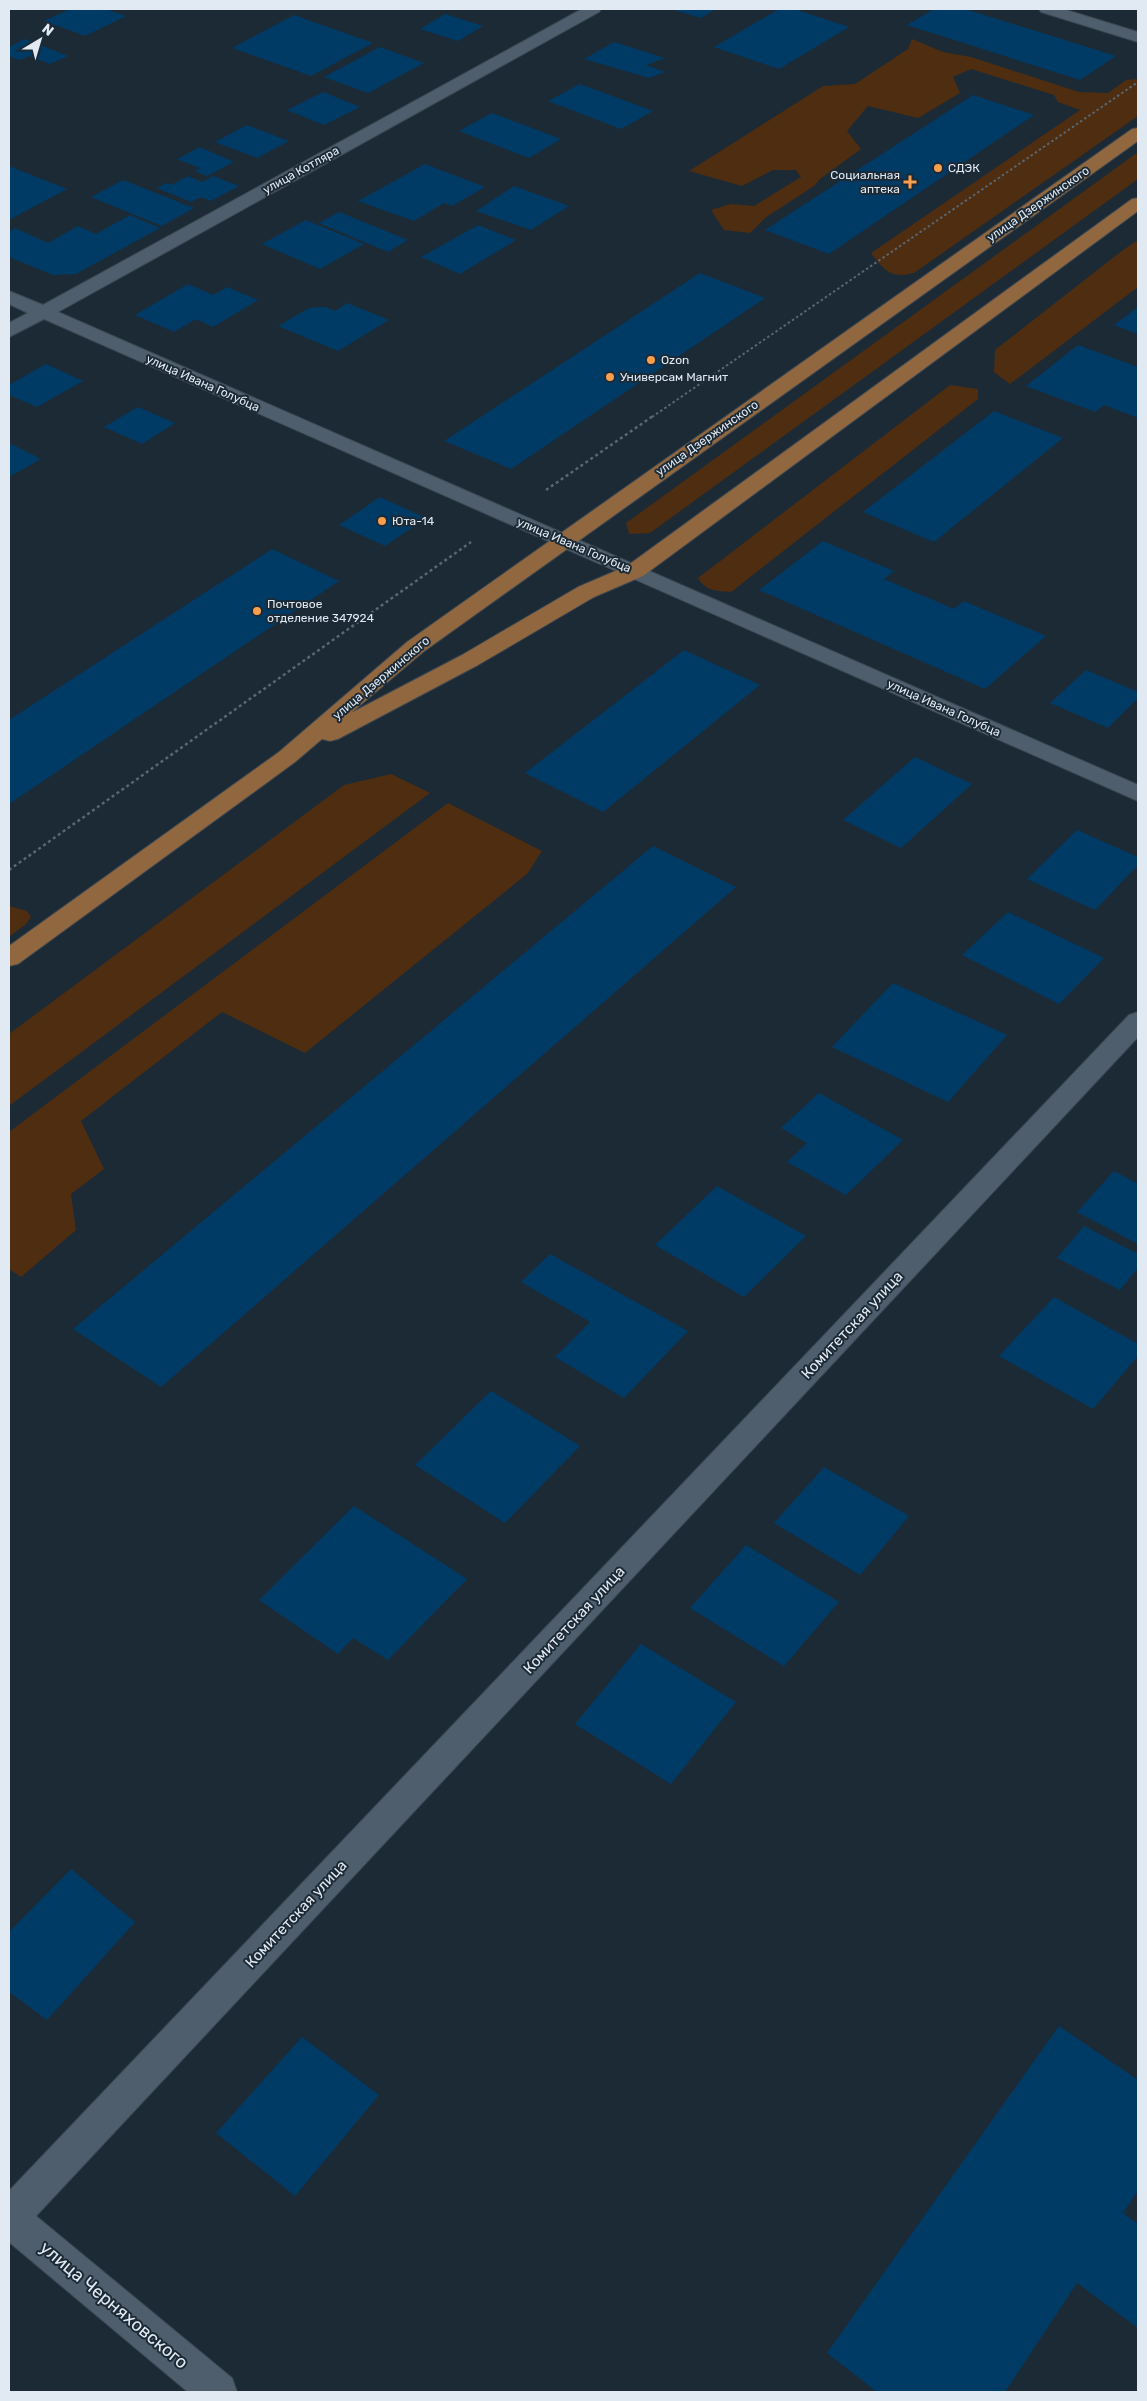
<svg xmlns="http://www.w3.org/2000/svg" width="1147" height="2401" font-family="Rubik,sans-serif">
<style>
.green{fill:#4e2d10}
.building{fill:#003b66}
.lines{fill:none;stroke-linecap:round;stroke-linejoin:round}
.minor-casing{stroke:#3b4650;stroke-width:2}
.major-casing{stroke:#3b4650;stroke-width:2}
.path-far1{stroke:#5a6671;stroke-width:2;stroke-dasharray:2.5 2.5;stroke-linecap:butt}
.path{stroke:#5a6671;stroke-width:2.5;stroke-dasharray:3 3;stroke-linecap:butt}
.minor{fill:#4f5e6d;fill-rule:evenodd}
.major{fill:#90673e;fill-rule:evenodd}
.poi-dot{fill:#fa9f4e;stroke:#1c2a36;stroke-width:2}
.labels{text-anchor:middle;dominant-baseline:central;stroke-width:4;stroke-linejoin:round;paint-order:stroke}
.far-poi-label{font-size:12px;fill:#e1e9f2;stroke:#1c2a36;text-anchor:start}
.far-street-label{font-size:12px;fill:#e1e9f2;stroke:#1c2a36}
.street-label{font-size:15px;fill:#e1e9f2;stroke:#1c2a36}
.near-street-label{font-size:18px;fill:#e1e9f2;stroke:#1c2a36}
</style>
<rect width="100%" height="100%" fill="#1c2a36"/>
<g class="green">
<path d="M912,39L943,52L971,57L1079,92L1108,93L1126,80L1138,79V116L914,273C890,279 885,271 871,253L1080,110L1058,102L1054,95L971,69L953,77L960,93L918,118L868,106L847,131L861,149L820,179L814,186L765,218L750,233L724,230L711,210L731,204L754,206L801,177L796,170H773L742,186L689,171L823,86L855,84L908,49Z"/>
<path d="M1138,152V179L650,533L629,534L626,523Z"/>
<path d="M1138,240V287L1010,384L994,372L995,350L1123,250Z"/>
<path d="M950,385L978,389V399L731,592C716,591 706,591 698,578Z"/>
<path d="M391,774L430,793L9,1106V1034L344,785Z"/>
<path d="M448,803L542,851L527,874L305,1053L222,1012L81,1121L104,1169L71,1194L76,1230L21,1277L9,1269V1132Z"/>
<path d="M9,906L27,911L31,917L26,924L9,937Z"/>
</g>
<g class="building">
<path d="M70,9H105L126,16L85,36L44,21Z"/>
<path d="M671,9H716L701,18Z"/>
<path d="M779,9H794L849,27L779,69L714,47Z"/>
<path d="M934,9H965L1116,56L1080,80L907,25Z"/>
<path d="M445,14L483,26L458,41L420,29Z"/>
<path d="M294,15L373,43L311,76L232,48Z"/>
<path d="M25,39L68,56L50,64L29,56L19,60L9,56V47Z"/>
<path d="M614,42L665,58L646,65L665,72L649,78L584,59Z"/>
<path d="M380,47L424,63L368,93L324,77Z"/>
<path d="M580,84L653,111L621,129L548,101Z"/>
<path d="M323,92L360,107L324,125L287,110Z"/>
<path d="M973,95L1034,115L829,254L765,230Z"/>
<path d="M492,113L561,139L529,158L459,131Z"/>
<path d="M247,125L289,141L257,158L215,142Z"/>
<path d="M200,147L234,162L207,176L195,171L200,168L177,159Z"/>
<path d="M425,164L485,187L452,206L444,203L414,221L358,201Z"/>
<path d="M9,166L67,189L9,220Z"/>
<path d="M188,176L202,182L213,176L239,186L211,201L201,197L191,202L157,188L166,183L171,185Z"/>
<path d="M123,180L194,208L162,226L91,197Z"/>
<path d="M514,186L569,206L531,230L476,211Z"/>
<path d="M339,212L408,240L388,252L319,223Z"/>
<path d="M130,215L160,228L76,274L53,275L9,257V232L15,228L48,243L78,226L96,234Z"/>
<path d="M306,220L364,244L320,269L262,244Z"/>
<path d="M478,225L516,240L460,274L421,257Z"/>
<path d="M700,273L765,298L511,469L444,441Z"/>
<path d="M188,284L213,295L227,287L258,300L213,327L196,319L174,332L135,315Z"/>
<path d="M347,303L389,320L338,351L278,326L309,308L325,307L335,311Z"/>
<path d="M1138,307V334L1114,325Z"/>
<path d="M1078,345L1138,367V418L1104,405L1095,412L1026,386Z"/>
<path d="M46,364L83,381L37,407L9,395V385Z"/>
<path d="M138,407L175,423L142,444L104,427Z"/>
<path d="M994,411L1063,438L934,542L863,512Z"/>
<path d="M9,443L41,459L9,477Z"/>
<path d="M380,497L426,518L385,546L339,525Z"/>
<path d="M823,541L894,571L884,579L954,609L964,601L1046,636L985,689L759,590Z"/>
<path d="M272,549L339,581L9,804V720Z"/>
<path d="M684,650L760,685L603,812L525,773Z"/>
<path d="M1086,670L1138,692V698L1108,728L1050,703Z"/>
<path d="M915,757L972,784L901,848L843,820Z"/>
<path d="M1077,830L1138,857V865L1095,910L1027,879Z"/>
<path d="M653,846L736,887L161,1387L73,1329Z"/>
<path d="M1008,912L1104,958L1059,1004L962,955Z"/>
<path d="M893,983L1007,1035L948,1102L832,1047Z"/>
<path d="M819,1093L903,1140L846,1195L787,1162L807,1143L781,1128Z"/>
<path d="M1114,1171L1138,1184V1244L1077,1212Z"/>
<path d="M717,1186L806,1236L744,1297L655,1245Z"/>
<path d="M1084,1226L1138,1254V1268L1120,1290L1057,1258Z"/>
<path d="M550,1254L688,1331L624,1398L555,1357L590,1322L521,1282Z"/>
<path d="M1054,1297L1138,1344V1356L1093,1409L999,1356Z"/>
<path d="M491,1391L580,1446L505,1523L415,1465Z"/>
<path d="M824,1467L909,1516L860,1575L774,1523Z"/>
<path d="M354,1506L467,1579L388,1660L353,1638L338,1654L259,1600Z"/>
<path d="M746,1545L839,1602L784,1666L690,1608Z"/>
<path d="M641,1644L736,1702L671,1784L575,1724Z"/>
<path d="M71,1869L135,1922L47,2020L9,1992V1932Z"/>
<path d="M1059,2026L1138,2080V2191L1123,2213L1138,2224V2328L1077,2283L1005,2392H877L827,2353Z"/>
<path d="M302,2037L379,2095L295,2196L216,2133Z"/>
</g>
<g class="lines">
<defs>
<g id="minor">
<path d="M582,9H601L599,12L58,312L1138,785V801L44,319L9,337V323L28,313L9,304V291L43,305Z"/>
<path d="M1039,9H1063L1138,32V42L1041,12Z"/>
<path d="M1138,1012V1037L36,2216L232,2378L237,2392H188L9,2242V2191L1129,1015Z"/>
</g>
<path id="major" d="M1138,128V141L423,652L351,713L462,655L578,587L627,566L1132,199L1138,198V211L643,576L594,597L478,665L338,739L330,741L322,739L295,762L18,964L9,966V946L279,752L407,642L1132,129Z"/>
</defs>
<use href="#minor" class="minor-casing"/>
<use href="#major" class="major-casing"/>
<path class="path-far1" d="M652,417L1138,82"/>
<g class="path">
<path d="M546,490L653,416"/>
<path d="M9,870L471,542"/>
</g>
<use href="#minor" class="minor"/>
<use href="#major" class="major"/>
</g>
<g class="poi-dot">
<circle cx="938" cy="168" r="5"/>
<path d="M907.5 174.5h5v5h5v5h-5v5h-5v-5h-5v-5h5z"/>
<circle cx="651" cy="360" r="5"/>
<circle cx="610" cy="377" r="5"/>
<circle cx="382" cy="521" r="5"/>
<circle cx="257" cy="611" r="5"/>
</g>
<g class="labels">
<g class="far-poi-label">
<text x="948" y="168">СДЭК</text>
<text x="900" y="175" text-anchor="end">Социальная<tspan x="900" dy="14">аптека</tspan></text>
<text x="661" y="360">Ozon</text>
<text x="620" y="377">Универсам Магнит</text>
<text x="392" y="521">Юта-14</text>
<text x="267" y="604">Почтовое<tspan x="267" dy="14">отделение 347924</tspan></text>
</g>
<g class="far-street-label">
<text transform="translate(301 170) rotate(-29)">улица Котляра</text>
<text transform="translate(1038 204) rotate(-35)">улица Дзержинского</text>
<text transform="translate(203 383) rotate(24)">улица Ивана Голубца</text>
<text transform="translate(707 438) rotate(-35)">улица Дзержинского</text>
<text transform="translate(574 545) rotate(23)">улица Ивана Голубца</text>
<text transform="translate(381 678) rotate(-40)">улица Дзержинского</text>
<text transform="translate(944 708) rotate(24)">улица Ивана Голубца</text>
</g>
<g class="street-label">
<text transform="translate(852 1325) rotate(-47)">Комитетская улица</text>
<text transform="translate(574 1620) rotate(-47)">Комитетская улица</text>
<text transform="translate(296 1914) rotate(-47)">Комитетская улица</text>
</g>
<g class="near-street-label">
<text transform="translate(114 2305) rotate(40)">улица Черняховского</text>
</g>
</g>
<rect width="1147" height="2401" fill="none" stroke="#e1e9f2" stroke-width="20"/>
<g transform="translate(40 40) rotate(38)" stroke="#1c2a36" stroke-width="4" paint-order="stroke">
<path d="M0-4L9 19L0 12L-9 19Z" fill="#e1e9f2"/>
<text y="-8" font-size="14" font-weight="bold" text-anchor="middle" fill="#e1e9f2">N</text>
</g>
</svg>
